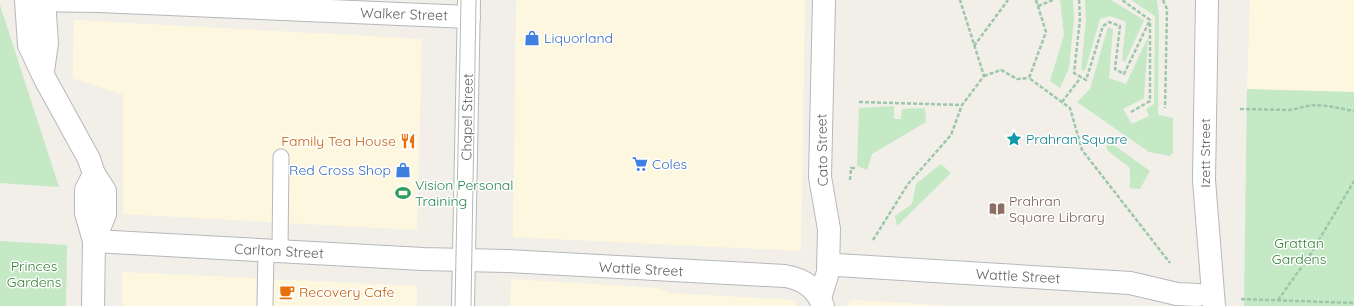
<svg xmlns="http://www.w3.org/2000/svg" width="1354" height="306" font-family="Quicksand,sans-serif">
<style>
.commercial{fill:#fef7e0}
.green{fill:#c5e8c5}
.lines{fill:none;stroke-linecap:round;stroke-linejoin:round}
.service-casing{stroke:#b5b8bc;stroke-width:17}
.pedestrian-casing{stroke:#b5b8bc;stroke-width:24}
.minor-casing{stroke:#b5b8bc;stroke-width:24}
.tertiary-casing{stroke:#b5b8bc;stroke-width:24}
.path{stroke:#9cc7a9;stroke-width:2.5;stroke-dasharray:4 2;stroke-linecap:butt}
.service{stroke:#fff;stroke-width:15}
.pedestrian{stroke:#fff;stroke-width:22}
.minor{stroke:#fff;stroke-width:22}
.tertiary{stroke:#fff;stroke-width:22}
.tram{stroke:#b6b7b8;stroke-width:1}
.labels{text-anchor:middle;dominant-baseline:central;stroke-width:3;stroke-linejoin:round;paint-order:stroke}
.street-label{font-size:14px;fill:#5f6368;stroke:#fff}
.shop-label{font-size:14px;fill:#366cbe;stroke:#fff;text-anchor:start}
.culture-label{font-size:14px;fill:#0d838f;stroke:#fff;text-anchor:start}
.food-label{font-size:14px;fill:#c56008;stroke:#fff;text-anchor:end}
.leisure-label{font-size:14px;fill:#27864d;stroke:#fff;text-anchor:start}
.education-label{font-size:14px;fill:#785e54;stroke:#fff;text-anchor:start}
.park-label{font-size:14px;fill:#348238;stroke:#fff}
</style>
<rect width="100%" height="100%" fill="#f1efe8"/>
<g class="commercial">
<path d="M516,0H805L801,251L513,237Z"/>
<path d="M1250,0H1354V92L1247,89Z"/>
<path d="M74,20L422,39L417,230L123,214V95L73,78Z"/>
<path d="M122,272L417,286V306H122Z"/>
<path d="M511,279L658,288L669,293L796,300V306H510Z"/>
<path d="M853,300L955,306H846L848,303Z"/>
</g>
<g class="green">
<path d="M1060,0H1073L1074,19L1069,68L1060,88L1050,81L1064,35Z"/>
<path d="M1085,0H1111L1144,20L1125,62L1122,60L1126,22L1110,16L1100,19L1085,71L1081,70L1086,20Z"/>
<path d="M1131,0H1157L1159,16L1158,115L1173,118V152L1170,156L1149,152L1077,102L1090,89L1108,27L1113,29L1109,78L1126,84L1148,37L1144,98L1123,109L1132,124L1149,116L1146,109L1154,104L1155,16Z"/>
<path d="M0,5L59,187L0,183Z"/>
<path d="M1247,89L1354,92V306H1244Z"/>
<path d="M894,106V119H901L902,109L925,108L926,122L872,154L867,170L857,166L859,108Z"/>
<path d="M1107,140L1150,171L1140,189L1130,188V171L1129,167L1107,150Z"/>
<path d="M941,164L951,173L897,226L895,216L912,204L916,184Z"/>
<path d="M0,241L67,245L66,306H0Z"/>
</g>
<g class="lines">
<defs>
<g id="service">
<path d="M280,252L281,157"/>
<path d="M265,306L266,250"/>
</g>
<path id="pedestrian" d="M837,265L1130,283L1177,294L1198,295"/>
<g id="minor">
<path d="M27,0L99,1L469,17"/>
<path d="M94,241L423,259L506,261L785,276C803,279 817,288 823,306"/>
<path d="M820,298L828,272L829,229L820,177L824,0"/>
</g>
<g id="tertiary">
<path d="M26,0L29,45L45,79L89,159L94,174L105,191V214L94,241"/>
<path d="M1207,0L1204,180L1214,306"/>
<path d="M43,71L47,43L44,0"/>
<path d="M93,306L94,241L86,213V190L94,174"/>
<path d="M463,306L469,0"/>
</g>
</defs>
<use href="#service" class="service-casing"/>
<use href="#pedestrian" class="pedestrian-casing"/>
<use href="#minor" class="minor-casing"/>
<use href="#tertiary" class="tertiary-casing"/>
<g class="path">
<path d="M1036,0L1046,32L1029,78L1070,108L1082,150L1170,263"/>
<path d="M1079,0L1080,19L1074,73L1086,80L1103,26L1109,22L1120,26L1115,69L1124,74L1150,20L1122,0"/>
<path d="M1163,0L1167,9L1165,108"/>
<path d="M1038,6L1053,0"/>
<path d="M974,46L1008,0"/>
<path d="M984,76L1001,70L1017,79L1029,78"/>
<path d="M859,102L962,105"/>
<path d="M1062,102L1081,77"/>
<path d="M1240,109L1290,110L1312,105L1328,106L1354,111"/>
<path d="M1131,112L1150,101V23"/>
<path d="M850,180L851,168H856"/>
<path d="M873,240L908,184L951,135L962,105L984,76L960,0"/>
<path d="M1241,299L1354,303"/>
<path d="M1278,300L1310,255L1354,181"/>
</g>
<use href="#service" class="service"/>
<use href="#pedestrian" class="pedestrian"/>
<use href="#minor" class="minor"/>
<use href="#tertiary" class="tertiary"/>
<g class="tram">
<path d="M455,306L461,0"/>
<path d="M471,306L476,0"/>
</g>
</g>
<defs>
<symbol id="shop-bare" viewBox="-9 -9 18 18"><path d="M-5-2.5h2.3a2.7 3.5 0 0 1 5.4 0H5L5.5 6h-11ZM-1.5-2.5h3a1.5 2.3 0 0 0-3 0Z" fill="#3f7fe0" stroke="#fff" stroke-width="2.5" paint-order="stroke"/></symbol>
<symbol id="sight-bare" viewBox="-9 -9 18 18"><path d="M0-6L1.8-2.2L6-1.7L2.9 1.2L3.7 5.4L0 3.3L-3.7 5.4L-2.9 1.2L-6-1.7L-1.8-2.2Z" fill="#0f9aa8" stroke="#fff" stroke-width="2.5" paint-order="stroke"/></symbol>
<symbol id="restaurant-bare" viewBox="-9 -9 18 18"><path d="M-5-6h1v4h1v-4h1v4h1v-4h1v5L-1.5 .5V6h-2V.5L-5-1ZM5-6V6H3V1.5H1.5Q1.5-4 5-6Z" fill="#e8710a" stroke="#fff" stroke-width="2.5" paint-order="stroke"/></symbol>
<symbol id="supermarket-bare" viewBox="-9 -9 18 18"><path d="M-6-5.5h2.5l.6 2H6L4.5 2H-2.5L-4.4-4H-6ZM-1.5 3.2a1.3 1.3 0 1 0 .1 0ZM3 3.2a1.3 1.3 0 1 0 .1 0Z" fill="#3f7fe0" stroke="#fff" stroke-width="2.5" paint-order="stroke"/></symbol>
<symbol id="stadium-bare" viewBox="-9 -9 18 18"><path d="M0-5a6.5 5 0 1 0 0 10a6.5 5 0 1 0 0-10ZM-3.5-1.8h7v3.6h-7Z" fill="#2e9e5b" stroke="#fff" stroke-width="2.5" paint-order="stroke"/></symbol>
<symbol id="library-bare" viewBox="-9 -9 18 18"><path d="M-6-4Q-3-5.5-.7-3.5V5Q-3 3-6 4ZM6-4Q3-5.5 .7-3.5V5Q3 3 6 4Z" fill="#8d6e63" stroke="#fff" stroke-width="2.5" paint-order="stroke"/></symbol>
<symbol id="cafe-bare" viewBox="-9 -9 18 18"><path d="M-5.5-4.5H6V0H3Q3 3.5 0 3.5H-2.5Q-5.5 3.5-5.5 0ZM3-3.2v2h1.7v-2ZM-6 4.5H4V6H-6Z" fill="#e8710a" stroke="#fff" stroke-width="2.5" paint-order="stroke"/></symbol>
</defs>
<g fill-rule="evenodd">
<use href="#shop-bare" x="521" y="27" width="22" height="22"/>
<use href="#sight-bare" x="1003" y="128" width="22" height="22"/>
<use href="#restaurant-bare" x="397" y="130" width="22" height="22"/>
<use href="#supermarket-bare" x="629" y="153" width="22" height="22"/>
<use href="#shop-bare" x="392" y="159" width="22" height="22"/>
<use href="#stadium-bare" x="392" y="182" width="22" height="22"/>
<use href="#library-bare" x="986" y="198" width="22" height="22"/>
<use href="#cafe-bare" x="276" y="281" width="22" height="22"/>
</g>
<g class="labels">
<g class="street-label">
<text transform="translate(404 14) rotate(2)">Walker Street</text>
<text transform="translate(467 117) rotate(-89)">Chapel Street</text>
<text transform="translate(822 150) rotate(-91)">Cato Street</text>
<text transform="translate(1205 153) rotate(-90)">Izett Street</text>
<text transform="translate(279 251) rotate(3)">Carlton Street</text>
<text transform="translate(641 269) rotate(3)">Wattle Street</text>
<text transform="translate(1018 276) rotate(3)">Wattle Street</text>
</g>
<g class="shop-label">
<text x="544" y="38">Liquorland</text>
<text x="652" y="164">Coles</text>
<text x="391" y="170" text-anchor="end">Red Cross Shop</text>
</g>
<g class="culture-label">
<text x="1026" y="139">Prahran Square</text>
</g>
<g class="food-label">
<text x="396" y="141">Family Tea House</text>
<text x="299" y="292" text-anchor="start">Recovery Cafe</text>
</g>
<g class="leisure-label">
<text x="415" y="185">Vision Personal<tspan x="415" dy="16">Training</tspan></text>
</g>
<g class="education-label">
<text x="1009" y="201">Prahran<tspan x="1009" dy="16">Square Library</tspan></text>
</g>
<g class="park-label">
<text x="1299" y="243">Grattan<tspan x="1299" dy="16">Gardens</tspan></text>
<text x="34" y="266">Princes<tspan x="34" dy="16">Gardens</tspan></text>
</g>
</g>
</svg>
